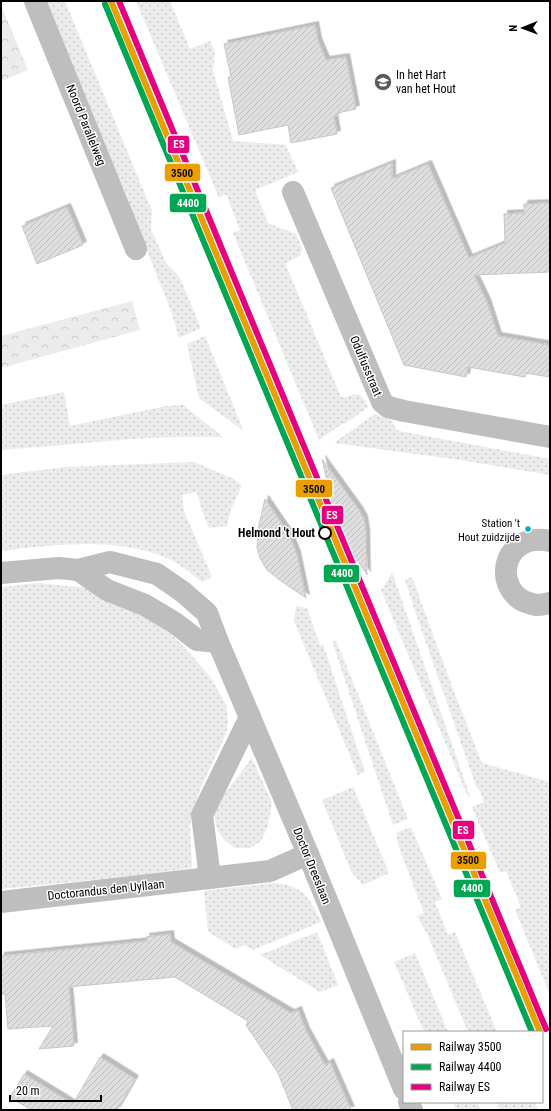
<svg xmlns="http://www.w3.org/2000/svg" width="551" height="1111" font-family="'Roboto Condensed',sans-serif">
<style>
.grass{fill:url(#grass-dots)}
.forest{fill:url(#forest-crowns)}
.building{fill:url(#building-hatch);stroke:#c7c7c7;filter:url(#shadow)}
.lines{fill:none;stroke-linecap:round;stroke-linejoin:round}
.minor{stroke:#bebebe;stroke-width:22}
.rail-1-casing{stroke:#fff;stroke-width:9}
.rail-2-casing{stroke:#fff;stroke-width:9}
.rail-3-casing{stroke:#fff;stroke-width:9}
.rail-1{stroke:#eb9e00;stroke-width:6}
.rail-2{stroke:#00a651;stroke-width:6}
.rail-3{stroke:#e5007d;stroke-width:6}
.bus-dot{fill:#00a9ce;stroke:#fff;stroke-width:1.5}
.stop-dot{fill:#fff;stroke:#000;stroke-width:2}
.labels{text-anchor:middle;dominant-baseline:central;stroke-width:3;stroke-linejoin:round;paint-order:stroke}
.bus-label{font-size:11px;fill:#000;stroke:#fff;text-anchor:end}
.poi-label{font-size:12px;fill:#000;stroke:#fff;text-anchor:start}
.street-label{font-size:12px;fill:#000;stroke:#fff}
.stop-label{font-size:12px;font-weight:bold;fill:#000;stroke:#fff;text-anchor:end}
.line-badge{stroke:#fff;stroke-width:1.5}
.badge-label{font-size:11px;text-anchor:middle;font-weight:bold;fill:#fff}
.pale-badge-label{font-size:11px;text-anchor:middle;font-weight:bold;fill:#111}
</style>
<defs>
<pattern id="grass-dots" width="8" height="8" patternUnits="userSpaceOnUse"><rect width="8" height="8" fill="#ececec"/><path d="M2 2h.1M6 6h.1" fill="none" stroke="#c9c9c9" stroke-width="1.8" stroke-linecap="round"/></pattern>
<pattern id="forest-crowns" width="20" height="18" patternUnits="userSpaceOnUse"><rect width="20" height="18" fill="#ececec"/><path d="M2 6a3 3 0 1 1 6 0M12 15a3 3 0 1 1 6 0" fill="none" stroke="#c9c9c9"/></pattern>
<pattern id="building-hatch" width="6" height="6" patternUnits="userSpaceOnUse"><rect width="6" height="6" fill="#dfdfdf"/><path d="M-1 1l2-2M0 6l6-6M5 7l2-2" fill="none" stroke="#bebebe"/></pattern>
<filter id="shadow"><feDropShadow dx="3.5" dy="-3.5" stdDeviation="0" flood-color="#0004"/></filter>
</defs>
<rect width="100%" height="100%" fill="#fff"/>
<g class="grass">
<path d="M44,1H65L152,211L151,229L166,263L179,276L201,328L179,338L172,314L128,202L129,201Z"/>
<path d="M136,1H170L190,49L210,41L215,52L213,70L233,141L286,145L298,172L255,190L268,223L296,234L302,249L300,256L286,263V265L341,397L344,398C358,392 362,392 368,407L345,424L343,423L319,440L233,233L240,230L226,194L219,198Z"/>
<path d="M205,336L244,432H245L199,398L187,344Z"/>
<path d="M64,392L70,426L166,406L183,405L223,437H173L132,439L1,450V405Z"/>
<path d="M375,414L393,421L392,422L396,429L399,431L550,459V475L460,460L334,443Z"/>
<path d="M194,462L234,479L242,486L231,509L227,526L209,528L201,508L197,492L182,495L184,511L212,577L202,582C192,575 181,564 169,559C116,536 57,545 1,551V475L66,467Z"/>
<path d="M392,572L470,796L468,797L381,590L385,585Z"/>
<path d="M412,577L453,689L482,763L550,782V995L515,910L521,907L506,871L500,873L472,807L484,802L479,789H477L416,614L405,580Z"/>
<path d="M38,583L88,588L138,611L172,635L194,658L212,679L226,705L228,721L226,734L201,787L190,824L192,868L141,875L1,889V587Z"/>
<path d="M296,606L307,608L320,645L323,644L365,772L358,775L294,621Z"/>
<path d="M336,640L408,819L393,825L332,641Z"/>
<path d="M252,758L272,803L268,826L261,841L250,848H235L224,840L217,829L214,814L219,801Z"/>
<path d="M353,787L389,873L363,885L351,871L322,800Z"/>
<path d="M411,827L442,899L435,902L448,935L455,932L497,1032H468L428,936L417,916L424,913L399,848L396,833Z"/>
<path d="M273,883C301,884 311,898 321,922L253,950L244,945L236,949L208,932L204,891Z"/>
<path d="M317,932L338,985L320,992L260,955Z"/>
<path d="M415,953L448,1032H424L394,962Z"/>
<path d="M453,1102H477L481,1110H456Z"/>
<path d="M497,1102H535L538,1110H500Z"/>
</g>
<g class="forest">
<path d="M1,5L28,70L1,81Z"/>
<path d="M132,301L140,330L1,368V336Z"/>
</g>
<g class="building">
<path d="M315,25L318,41L326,60L346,57L356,109L337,113V116L334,117L337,134L291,143L288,125L239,135L228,77H231L224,44Z"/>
<path d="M392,163V179L428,164L469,258L505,243L504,214L524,213V204L550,203V272L474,275L487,302L498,336L550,345V377L525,373V377L468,367L466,377L404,365L331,188Z"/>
<path d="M67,207L83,245L37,264L22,226Z"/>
<path d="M322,459L359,510L364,519L366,532L367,575L342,536L337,525Z"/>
<path d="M265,499L289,534L297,555L306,598L281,581L267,570L260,558L257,548L258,529Z"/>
<path d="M170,934L171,942L291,1013L298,1010L306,1031L325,1065L330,1062L351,1110H293L278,1073L246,1025L248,1021L175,977L69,987L74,1046L39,1049L53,1026L8,1029L5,994H1V956L147,941L146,937Z"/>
<path d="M100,1057L135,1079L117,1110H31L10,1097L24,1074L73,1104Z"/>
</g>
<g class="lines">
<g class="minor">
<path d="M35,1L136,249"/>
<path d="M293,192L382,402L388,407L404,411L550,437"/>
<path d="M550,541C500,531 492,592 529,603C532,604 535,605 538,605C542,605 546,604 550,603"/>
<path d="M78,570L107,590L145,605L175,623L197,640L218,642"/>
<path d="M1,573L59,568L78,570L110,562L157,574L183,592L207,613L218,642L308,854L404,1089"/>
<path d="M210,878L202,815L250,717"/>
<path d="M1,902L270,871L308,854"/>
<path d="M409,1102L412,1110"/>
</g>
<defs>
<path id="rail-1" d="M111,1L540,1032"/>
<path id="rail-2" d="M105,4L532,1032"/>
<path id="rail-3" d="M119,1L546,1029"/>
</defs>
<use href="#rail-1" class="rail-1-casing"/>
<use href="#rail-2" class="rail-2-casing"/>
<use href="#rail-3" class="rail-3-casing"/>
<use href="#rail-1" class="rail-1"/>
<use href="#rail-2" class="rail-2"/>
<use href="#rail-3" class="rail-3"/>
</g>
<defs>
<symbol id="school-disc" viewBox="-11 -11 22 22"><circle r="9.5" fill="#595959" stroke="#fff"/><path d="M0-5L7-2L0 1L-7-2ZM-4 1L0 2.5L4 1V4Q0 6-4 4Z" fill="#fff"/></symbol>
</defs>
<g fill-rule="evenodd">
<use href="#school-disc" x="373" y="72" width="20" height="20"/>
</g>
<circle class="bus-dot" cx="528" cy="529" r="3.5"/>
<circle class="stop-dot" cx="325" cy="533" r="6"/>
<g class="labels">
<g class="bus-label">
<text x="520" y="523">Station 't<tspan x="520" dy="14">Hout zuidzijde</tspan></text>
</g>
<g class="poi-label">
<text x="396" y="75">In het Hart<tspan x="396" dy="14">van het Hout</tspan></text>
</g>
<g class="street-label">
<text transform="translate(86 125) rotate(68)">Noord Parallelweg</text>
<text transform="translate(366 366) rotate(67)">Odulfusstraat</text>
<text transform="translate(312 866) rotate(68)">Doctor Dreeslaan</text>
<text transform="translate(106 890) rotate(-6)">Doctorandus den Uyllaan</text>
</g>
<g class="stop-label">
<text x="315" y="533">Helmond 't Hout</text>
</g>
</g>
<g class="line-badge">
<rect x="167" y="135" width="23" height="19" rx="4" fill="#e5007d"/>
<rect x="164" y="163" width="37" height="19" rx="4" fill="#eb9e00"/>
<rect x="169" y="193" width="38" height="20" rx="4" fill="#00a651"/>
<rect x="295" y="479" width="38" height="19" rx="4" fill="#eb9e00"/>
<rect x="321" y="505" width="23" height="20" rx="4" fill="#e5007d"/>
<rect x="323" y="564" width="37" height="19" rx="4" fill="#00a651"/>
<rect x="452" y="820" width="23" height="20" rx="4" fill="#e5007d"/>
<rect x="450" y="851" width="37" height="19" rx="4" fill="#eb9e00"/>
<rect x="453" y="879" width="38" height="19" rx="4" fill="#00a651"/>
</g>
<g class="badge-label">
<text x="179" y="148">ES</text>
<text x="188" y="207">4400</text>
<text x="332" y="519">ES</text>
<text x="342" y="577">4400</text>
<text x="463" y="834">ES</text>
<text x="472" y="892">4400</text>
</g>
<g class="pale-badge-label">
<text x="182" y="177">3500</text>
<text x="314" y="493">3500</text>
<text x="468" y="864">3500</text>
</g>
<rect width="551" height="1111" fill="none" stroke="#000000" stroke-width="4"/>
<rect x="403" y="1031" width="140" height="72" fill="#ffffff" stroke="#999999"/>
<rect x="411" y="1044" width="20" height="6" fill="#eb9e00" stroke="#999999"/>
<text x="439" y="1051" font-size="12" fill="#000000">Railway 3500</text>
<rect x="411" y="1064" width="20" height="6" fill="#00a651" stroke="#999999"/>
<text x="439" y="1071" font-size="12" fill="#000000">Railway 4400</text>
<rect x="411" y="1084" width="20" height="6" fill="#e5007d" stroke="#999999"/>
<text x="439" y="1091" font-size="12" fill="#000000">Railway ES</text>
<g transform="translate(523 28) rotate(269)" stroke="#ffffff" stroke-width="3" paint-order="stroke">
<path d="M0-3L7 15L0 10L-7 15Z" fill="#000000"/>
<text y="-6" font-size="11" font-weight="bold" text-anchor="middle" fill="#000000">N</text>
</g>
<path d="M10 1095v6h91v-6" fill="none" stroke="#000000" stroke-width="2"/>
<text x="16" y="1095" font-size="12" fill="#000000" stroke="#ffffff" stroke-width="3" paint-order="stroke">20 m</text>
</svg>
